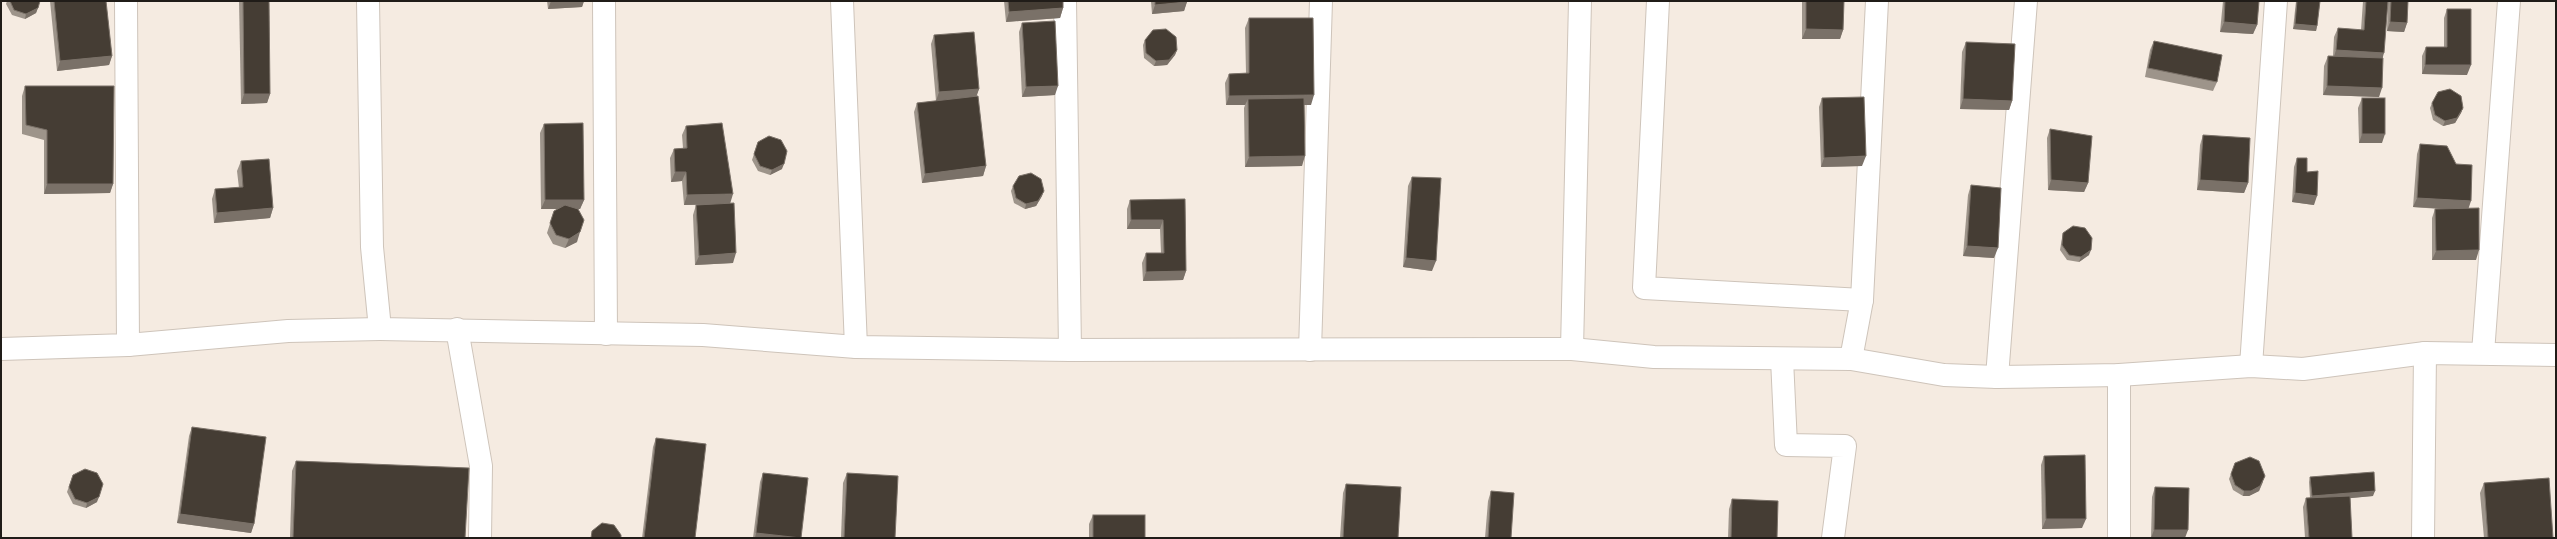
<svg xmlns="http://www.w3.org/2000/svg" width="2557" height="539" font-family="Mulish,sans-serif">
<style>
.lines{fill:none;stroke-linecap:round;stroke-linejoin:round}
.minor-casing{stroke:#cec4ba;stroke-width:24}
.minor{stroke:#fff;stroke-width:22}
.wall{fill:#9d948a}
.shaded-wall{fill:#7a7168}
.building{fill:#453d34;stroke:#7a7168}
</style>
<rect width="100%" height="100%" fill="#f5ebe1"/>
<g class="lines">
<defs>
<g id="minor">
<path d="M368,1L372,247L380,329L703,335L856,347L1070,350L1572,349L1654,357L1851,359L1944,375L1997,377L2119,375L2251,366L2303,369L2425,353L2556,355"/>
<path d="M604,1L606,334"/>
<path d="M842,1L856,347"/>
<path d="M1065,1L1070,350"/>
<path d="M1658,1L1644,288L1862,300"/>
<path d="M457,329L481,466L480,538"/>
<path d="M128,345L288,331L380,329"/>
<path d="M1,349L128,345L126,1"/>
<path d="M1572,349L1580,1"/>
<path d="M1310,350L1321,1"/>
<path d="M2483,353L2509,1"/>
<path d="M1782,359L1786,445L1845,446L1833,538"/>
<path d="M1851,359L1862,300L1877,1"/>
<path d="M2251,366L2276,1"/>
<path d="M1997,377L2026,1"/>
<path d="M2119,538V375"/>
<path d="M2423,538L2425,353"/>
</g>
</defs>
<use href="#minor" class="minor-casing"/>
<use href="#minor" class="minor"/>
</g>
<g class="wall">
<path d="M7,1H40L36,13L25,19L12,15L6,4Z"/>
<path d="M50,1H106L112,56L109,65L57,71Z"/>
<path d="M239,1H269L270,94L267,103L241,104Z"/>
<path d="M547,1H584L582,7L548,9Z"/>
<path d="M1004,1H1063V8L1060,18L1006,22Z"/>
<path d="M1151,1H1187L1184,11L1152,14Z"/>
<path d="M1802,1H1844L1843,30L1840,39H1802Z"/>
<path d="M2223,1H2259L2257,25L2253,34L2220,32Z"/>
<path d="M2296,1H2320L2317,26L2316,31L2293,29Z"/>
<path d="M2363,1H2388L2379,97L2323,95L2324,66L2328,56H2333L2334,37L2338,28L2361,30Z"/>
<path d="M2388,1H2408L2407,23L2404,32L2387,31Z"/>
<path d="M2447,9L2467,75L2422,74V56L2426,47H2444V18Z"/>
<path d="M1249,18L1311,105H1304L1302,166L1245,167L1244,108L1245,105H1226L1225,83L1229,74L1246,73L1245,28Z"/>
<path d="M1022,23L1055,95L1022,97L1019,32Z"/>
<path d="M934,35L979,89L976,96L986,166L983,176L922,183L914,112L917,103L936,101L931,44Z"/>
<path d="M1145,40L1177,50L1175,55L1167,65L1154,66L1144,58L1143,45Z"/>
<path d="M2154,41L2217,82L2213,91L2145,77L2150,50Z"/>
<path d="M1966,42L2012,101L2009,110L1960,109L1962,52Z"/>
<path d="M25,86L113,184L110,193L44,194V140L22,134V96Z"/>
<path d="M1822,98L1862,166L1821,167L1819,107Z"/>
<path d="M2362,98L2382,143H2359L2358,108Z"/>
<path d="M2432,103L2463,108L2461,113L2455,123L2443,126L2433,120L2430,108Z"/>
<path d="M544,124L584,200L580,209H578L577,242L565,248L553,244L547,233L554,211L557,209H541L540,133Z"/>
<path d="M686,126L730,203L733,263L695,265L693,215L696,205L722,204L684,205L682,181L671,182L670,158L674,149L683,148L682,135Z"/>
<path d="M2050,129L2088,183L2084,192L2048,190L2047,138Z"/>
<path d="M2203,135L2248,183L2244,193L2197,190L2200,145Z"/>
<path d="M758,142L782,169L770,175L758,171L752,160Z"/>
<path d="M2420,144L2468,208L2476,260H2432V218L2435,209H2439L2413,207L2417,154Z"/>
<path d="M2297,158L2314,205L2292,202L2294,167Z"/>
<path d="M241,161L273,208L270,218L214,223L212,199L215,189L239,188L237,171Z"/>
<path d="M1412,177L1432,271L1403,267L1408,186Z"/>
<path d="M1971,185L1994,258L1963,256L1968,195Z"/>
<path d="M1013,186L1042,196L1036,206L1025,209L1014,203L1011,191Z"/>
<path d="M1185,199L1186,271L1183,280L1143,281L1142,263L1146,253H1161L1160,229H1127V209L1130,200Z"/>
<path d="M2063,233L2089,255L2079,262L2067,260L2060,250L2062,238Z"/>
<path d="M192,427L254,524L251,533L177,523L189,436Z"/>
<path d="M656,438L695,538H642L653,447Z"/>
<path d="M2044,456L2082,528L2042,529L2041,465Z"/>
<path d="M296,461L465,538H290L292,471Z"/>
<path d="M2235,463L2263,482L2259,491L2249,496H2243L2233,490L2229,479Z"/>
<path d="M763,473L801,538H753L760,482Z"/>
<path d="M847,473L895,538H841L843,483Z"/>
<path d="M73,475L97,502L86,508L73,504L67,492Z"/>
<path d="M2310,477L2373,496L2350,498L2352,538H2305L2303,507L2306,498H2310L2309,482Z"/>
<path d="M2484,483L2553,538H2484L2480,493Z"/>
<path d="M1346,484L1398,538H1340L1343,493Z"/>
<path d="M2155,487L2185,538H2151L2152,497Z"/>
<path d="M1491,491L1511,538H1485L1488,501Z"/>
<path d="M1732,499L1777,538H1728L1729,509Z"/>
<path d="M1093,515L1145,538H1089V524Z"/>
</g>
<g class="shaded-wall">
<path d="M551,1H584L582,7L548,9Z"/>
<path d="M1187,2L1184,11L1152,14L1155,5Z"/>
<path d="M38,8L36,13L25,19L26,14Z"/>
<path d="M1063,8L1060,18L1006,22L1009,12Z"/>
<path d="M2224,22L2257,25L2253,34L2220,32Z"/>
<path d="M2390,22L2407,23L2404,32L2387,31Z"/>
<path d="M2295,24L2317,26L2316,31L2293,29Z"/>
<path d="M1806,29L1843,30L1840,39H1802Z"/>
<path d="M1177,50L1175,55L1167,65L1154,66L1156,61Z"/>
<path d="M2336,50L2384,53L2381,63L2333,60Z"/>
<path d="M112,56L109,65L57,71L60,61Z"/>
<path d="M2425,65H2471L2467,75L2422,74Z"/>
<path d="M1058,86L1055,95L1022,97L1026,87Z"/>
<path d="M2327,86L2382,88L2379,97L2323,95Z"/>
<path d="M979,89L976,98L936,101L939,92Z"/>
<path d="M244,94H270L267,103L241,104Z"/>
<path d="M1314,95L1311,105H1248V99L1245,105H1226L1229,96Z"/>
<path d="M1963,99L2012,101L2009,110L1960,109Z"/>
<path d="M2463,108L2461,113L2455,123L2443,126L2445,121Z"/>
<path d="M2362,134H2385L2382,143H2359Z"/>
<path d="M1305,156L1302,166L1245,167L1249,157Z"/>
<path d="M1866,156L1862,166L1821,167L1824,158Z"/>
<path d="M784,164L782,169L770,175L772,170Z"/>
<path d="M986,166L983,176L922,183L925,174Z"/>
<path d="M675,172H686L682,181L671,182Z"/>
<path d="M2051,180L2088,183L2084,192L2048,190Z"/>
<path d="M2200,180L2248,183L2244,193L2197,190Z"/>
<path d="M47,184H113L110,193L44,194Z"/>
<path d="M1044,191L1042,196L1036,206L1025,209L1026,204Z"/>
<path d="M2295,193L2317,196L2314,205L2292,202Z"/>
<path d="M733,194L730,204L684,205L687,195Z"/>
<path d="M2417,198L2471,201L2468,210L2413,207Z"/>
<path d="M545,200H584L580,209H541Z"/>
<path d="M273,208L270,218L214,223L217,213Z"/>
<path d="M1131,220H1163L1160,229H1127Z"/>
<path d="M580,232L577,242L565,248L569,239Z"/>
<path d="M1967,246L1998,248L1994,258L1963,256Z"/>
<path d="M2091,250L2089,255L2079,262L2081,257Z"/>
<path d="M2479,250L2476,260H2432L2436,251Z"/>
<path d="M736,253L733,263L695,265L699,256Z"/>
<path d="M1406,258L1436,261L1432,271L1403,267Z"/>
<path d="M1186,271L1183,280L1143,281L1146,272Z"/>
<path d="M2265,476L2259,491L2249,496H2243L2244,491Z"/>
<path d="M2375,491L2373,496L2310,502L2312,496Z"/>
<path d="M99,497L97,502L86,508L87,503Z"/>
<path d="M180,514L254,524L251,533L177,523Z"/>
<path d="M2046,519H2086L2082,528L2042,529Z"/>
<path d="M2154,530H2188L2185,538H2151Z"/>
<path d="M756,533L800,538H755Z"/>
</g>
<g class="building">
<path d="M10,1H40L38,8L26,14L14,10Z"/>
<path d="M54,1H106L112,56L60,61Z"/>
<path d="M243,1H269L270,94H244Z"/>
<path d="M1008,1H1063V8L1009,12Z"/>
<path d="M1155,1H1187V2L1155,5Z"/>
<path d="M1806,1H1844L1843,30L1806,29Z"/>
<path d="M2225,1H2259L2257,25L2224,22Z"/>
<path d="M2297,1H2320L2317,26L2295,24Z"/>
<path d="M2366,1H2388L2384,53L2336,50L2338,28L2364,30Z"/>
<path d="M2391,1H2408L2407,23L2390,22Z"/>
<path d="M2447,9H2471V65H2425L2426,47H2447Z"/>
<path d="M1249,18H1313L1314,95L1229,96V74L1249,73Z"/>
<path d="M1055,21L1058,86L1026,87L1022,23Z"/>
<path d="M1166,29L1176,37L1177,50L1169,60L1156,61L1146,53L1145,40L1153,30Z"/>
<path d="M974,32L979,89L939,92L934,35Z"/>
<path d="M2154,41L2222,55L2217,82L2148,68Z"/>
<path d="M1966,42L2015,44L2012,101L1963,99Z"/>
<path d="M2328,56L2383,58L2382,88L2327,86Z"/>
<path d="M25,86H114L113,184H47V130L26,125Z"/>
<path d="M2450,89L2461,96L2463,108L2457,118L2445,121L2435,115L2432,103L2438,92Z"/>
<path d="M978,96L986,166L925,174L917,103Z"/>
<path d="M1864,97L1866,156L1824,158L1822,98Z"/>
<path d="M1304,98L1305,156L1249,157L1248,99Z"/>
<rect x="2362" y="98" width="23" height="36"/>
<path d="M583,123L584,200H545L544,124Z"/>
<path d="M722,123L733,194L687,195L686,172H675L674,149L687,148L686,126Z"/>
<path d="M2050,129L2092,136L2088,183L2051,180Z"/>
<path d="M2203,135L2250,138L2248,183L2200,180Z"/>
<path d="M769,136L781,140L787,151L784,164L772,170L760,166L754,154L758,142Z"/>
<path d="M2420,144L2447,146L2456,164L2472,165L2471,201L2417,198Z"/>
<path d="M2297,158H2307V172L2318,171L2317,196L2295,193Z"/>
<path d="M269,159L273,208L217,213L215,189L243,187L241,161Z"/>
<path d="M1031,173L1041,179L1044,191L1038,201L1026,204L1016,198L1013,186L1019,176Z"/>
<path d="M1412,177L1441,178L1436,261L1406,258Z"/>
<path d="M1971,185L2001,188L1998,248L1967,246Z"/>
<path d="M1185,199L1186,271L1146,272V253H1164L1163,220H1131L1130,200Z"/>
<path d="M734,203L736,253L699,256L696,205Z"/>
<path d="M565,205L578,209L584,220L580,232L569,239L556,235L550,223L554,211Z"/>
<path d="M2479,208V250L2436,251L2435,209Z"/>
<path d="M2073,226L2085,228L2092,238L2091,250L2081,257L2069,255L2062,245L2063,233Z"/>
<path d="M192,427L266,437L254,524L180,514Z"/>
<path d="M656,438L706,444L695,538H644Z"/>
<path d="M2085,455L2086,519H2046L2044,456Z"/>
<path d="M2250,457L2259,461L2265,476L2260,486L2251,491H2244L2235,485L2231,474L2235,463Z"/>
<path d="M296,461L469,468L465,538H293Z"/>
<path d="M85,469L97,473L103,484L99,497L87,503L75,499L69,487L73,475Z"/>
<path d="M2374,472L2375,491L2312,496L2310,477Z"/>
<path d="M763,473L808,478L801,538L756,533Z"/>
<path d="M847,473L898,476L895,538H844Z"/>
<path d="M2549,478L2553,538H2488L2484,483Z"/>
<path d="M1346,484L1401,487L1398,538H1343Z"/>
<path d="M2155,487L2189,488L2188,530H2154Z"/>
<path d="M1491,491L1514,493L1511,538H1488Z"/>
<path d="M2350,496L2352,538H2309L2306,498Z"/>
<path d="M1732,499L1778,501L1777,538H1731Z"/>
<rect x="1093" y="515" width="52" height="23"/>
<path d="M602,523L614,525L621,535V538H591L592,531Z"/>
</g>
<rect width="2557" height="539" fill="none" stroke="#201c18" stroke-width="4"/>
</svg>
